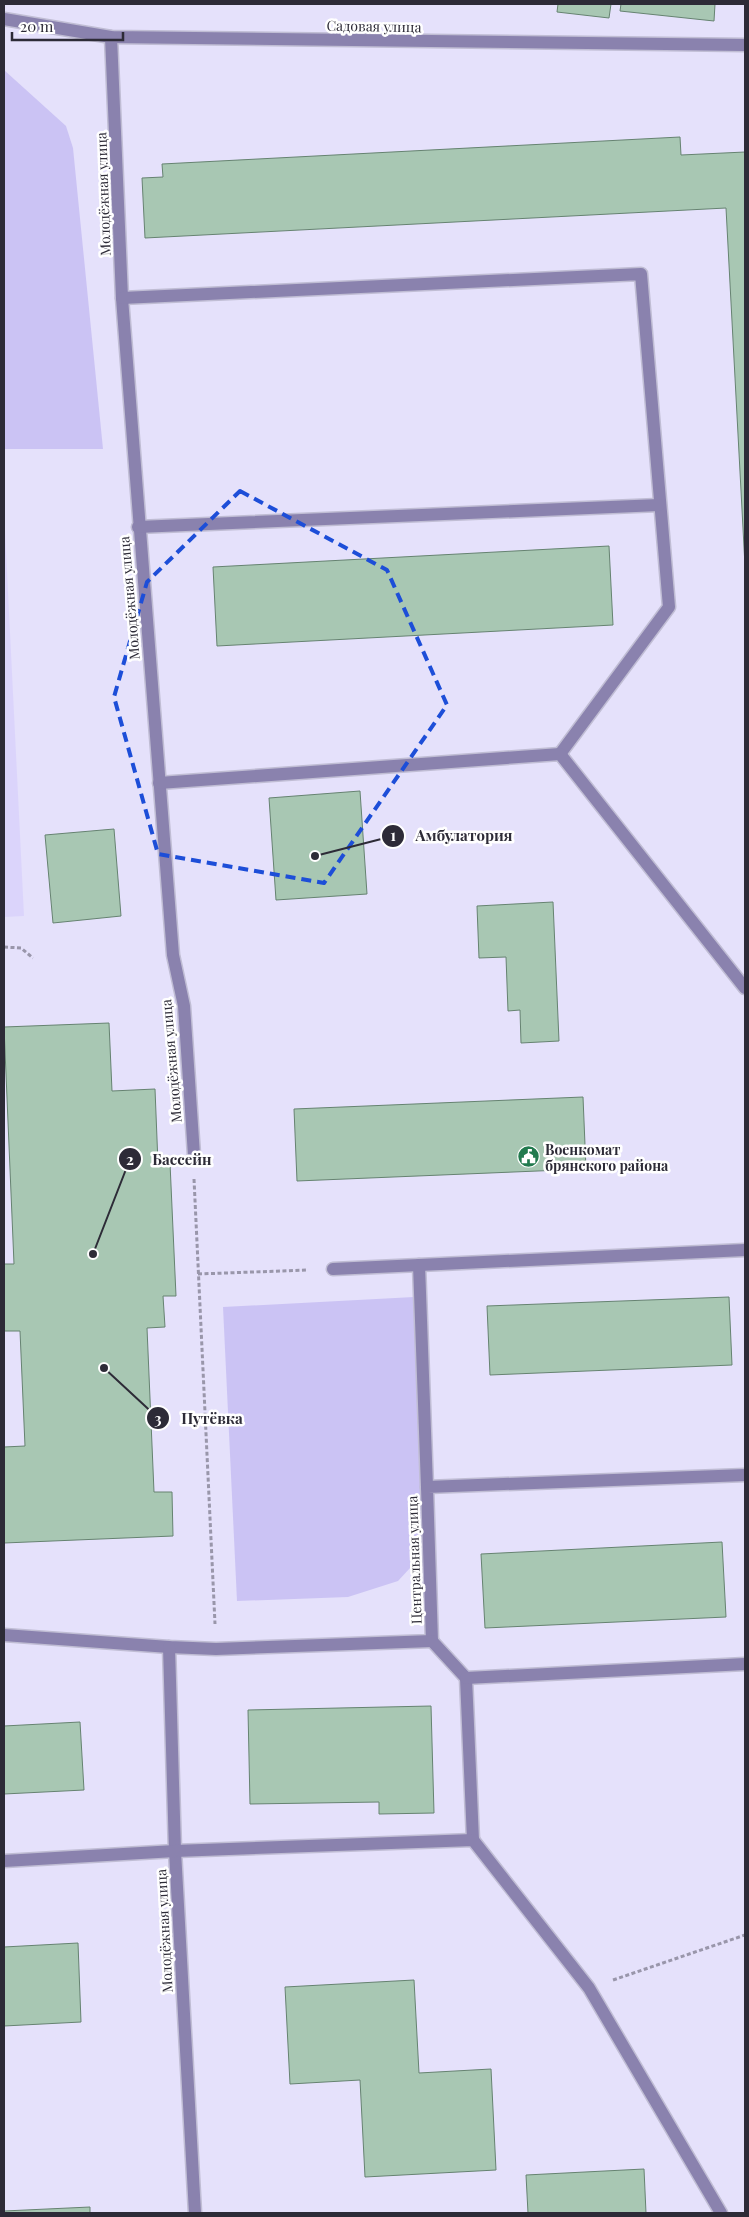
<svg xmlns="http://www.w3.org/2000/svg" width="749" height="2217" font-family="'Playfair Display',serif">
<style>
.built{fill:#dbd4fb}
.green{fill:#cbc3f4}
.building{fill:#a8c7b3;stroke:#668371}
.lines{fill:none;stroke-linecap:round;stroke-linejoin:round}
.minor-casing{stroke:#c0bdd4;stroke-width:15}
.path{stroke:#9996aa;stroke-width:3;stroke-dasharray:4 2.5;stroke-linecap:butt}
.minor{stroke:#8a82ae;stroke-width:12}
.marked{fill:none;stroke:#1d4ed8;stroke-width:4;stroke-dasharray:10 6;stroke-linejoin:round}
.labels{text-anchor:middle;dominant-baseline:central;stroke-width:5;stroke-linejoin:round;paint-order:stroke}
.street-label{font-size:14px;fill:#2d2b37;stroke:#fff}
.poi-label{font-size:14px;font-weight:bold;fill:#2d2b37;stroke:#fff;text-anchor:start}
.leader{fill:none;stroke:#2d2b37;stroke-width:2}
.callout-dot{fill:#2d2b37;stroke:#fff;stroke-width:2}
.mark-label{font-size:15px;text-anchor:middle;font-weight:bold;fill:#fff}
.callout-label{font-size:15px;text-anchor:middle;font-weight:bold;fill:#2d2b37;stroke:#fff;stroke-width:5;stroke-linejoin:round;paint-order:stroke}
</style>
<rect width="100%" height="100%" fill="#e5e1fb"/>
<path class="built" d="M4,511L24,916L4,917Z"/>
<g class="green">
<path d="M4,70L66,126L73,148L103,449H4Z"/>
<path d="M414,1297L423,1554L398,1581L348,1597L237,1601L223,1307Z"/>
</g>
<g class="building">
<path d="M558,4H611L609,18L557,12Z"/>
<path d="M621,4H715L714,21L620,11Z"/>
<path d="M680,137L681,155L745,152V566L726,208L145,238L142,178L163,177L162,164Z"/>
<path d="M609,546L613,625L217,646L213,567Z"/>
<path d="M360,791L367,894L276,900L269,798Z"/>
<path d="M114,829L121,916L53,923L45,835Z"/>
<path d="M553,902L559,1041L521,1043L520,1010L508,1011L506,957L479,958L477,906Z"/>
<path d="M109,1023L112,1091L155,1089L158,1164L170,1163L176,1296H163L165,1327L147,1328L154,1492H172L173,1536L4,1543V1447L25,1446L20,1331H4V1264H14L4,1027Z"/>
<path d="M583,1097L586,1169L297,1181L294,1109Z"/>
<path d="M729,1297L732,1365L490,1375L487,1306Z"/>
<path d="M722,1542L726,1617L485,1628L481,1554Z"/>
<path d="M431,1706L434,1813L379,1814V1802L250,1804L248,1710Z"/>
<path d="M80,1722L84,1790L4,1794V1726Z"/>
<path d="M78,1943L81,2022L4,2026V1947Z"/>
<path d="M414,1980L419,2073L491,2069L496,2170L365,2177L360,2080L290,2084L285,1987Z"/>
<path d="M644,2169L646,2213H528L526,2175Z"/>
<path d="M90,2207V2213H4V2211Z"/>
</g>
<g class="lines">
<defs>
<g id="minor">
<path d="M4,19L111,37L745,45"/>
<path d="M111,37L122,298L173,955L184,1006L194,1155"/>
<path d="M122,298L641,274L669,607L560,754"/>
<path d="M138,527L659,505"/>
<path d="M159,783L560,754L745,988"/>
<path d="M419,1265L427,1487"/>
<path d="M333,1269L745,1250"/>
<path d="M4,1635L169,1647L216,1649L432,1641L427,1487L745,1475"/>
<path d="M432,1641L466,1678L473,1840"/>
<path d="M169,1647L175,1851L195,2213"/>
<path d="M466,1678L745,1664"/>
<path d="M4,1861L175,1851L473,1840L589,1988L721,2213"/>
</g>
</defs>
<use href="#minor" class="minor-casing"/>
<g class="path">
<path d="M4,947L21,948L33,958"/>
<path d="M194,1179L215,1624"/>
<path d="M198,1274L308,1270"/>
<path d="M613,1980L745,1935"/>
</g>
<use href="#minor" class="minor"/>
</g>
<path class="marked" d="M240,491L387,570L447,705L324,883L158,854L114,697L147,582Z"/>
<defs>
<symbol id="civic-disc" viewBox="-11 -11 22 22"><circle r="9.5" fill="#227a4e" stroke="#fff"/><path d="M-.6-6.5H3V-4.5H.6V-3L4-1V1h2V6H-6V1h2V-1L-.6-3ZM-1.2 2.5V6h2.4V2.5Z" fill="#fff"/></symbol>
</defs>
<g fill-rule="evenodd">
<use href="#civic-disc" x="516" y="1144" width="25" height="25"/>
</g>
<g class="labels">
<g class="street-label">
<text transform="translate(374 26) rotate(1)">Садовая улица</text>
<text transform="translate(103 194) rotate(-92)">Молодёжная улица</text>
<text transform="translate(129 598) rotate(-95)">Молодёжная улица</text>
<text transform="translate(171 1061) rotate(-95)">Молодёжная улица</text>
<text transform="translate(414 1560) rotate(-92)">Центральная улица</text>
<text transform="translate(164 1931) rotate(-93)">Молодёжная улица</text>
</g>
<g class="poi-label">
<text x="545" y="1149">Военкомат<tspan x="545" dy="16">брянского района</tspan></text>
</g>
</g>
<path class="leader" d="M315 856L393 836M93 1254L130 1159M104 1368L158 1418"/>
<g class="callout-dot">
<circle cx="315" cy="856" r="5"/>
<circle cx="93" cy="1254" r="5"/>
<circle cx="104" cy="1368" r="5"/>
<circle cx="393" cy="836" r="12"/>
<circle cx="130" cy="1159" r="12"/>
<circle cx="158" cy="1418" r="12"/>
</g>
<g class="mark-label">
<text x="393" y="841">1</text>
<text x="130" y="1165">2</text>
<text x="158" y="1424">3</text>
</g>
<g class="callout-label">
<text x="464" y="841">Амбулатория</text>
<text x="182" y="1165">Бассейн</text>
<text x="212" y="1424">Путёвка</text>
</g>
<rect width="749" height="2217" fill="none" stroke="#2d2b37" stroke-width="10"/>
<path d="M12 32v8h111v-8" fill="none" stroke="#2d2b37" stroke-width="2.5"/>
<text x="20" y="32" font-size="15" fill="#2d2b37" stroke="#ffffff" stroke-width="4" paint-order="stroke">20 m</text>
</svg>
